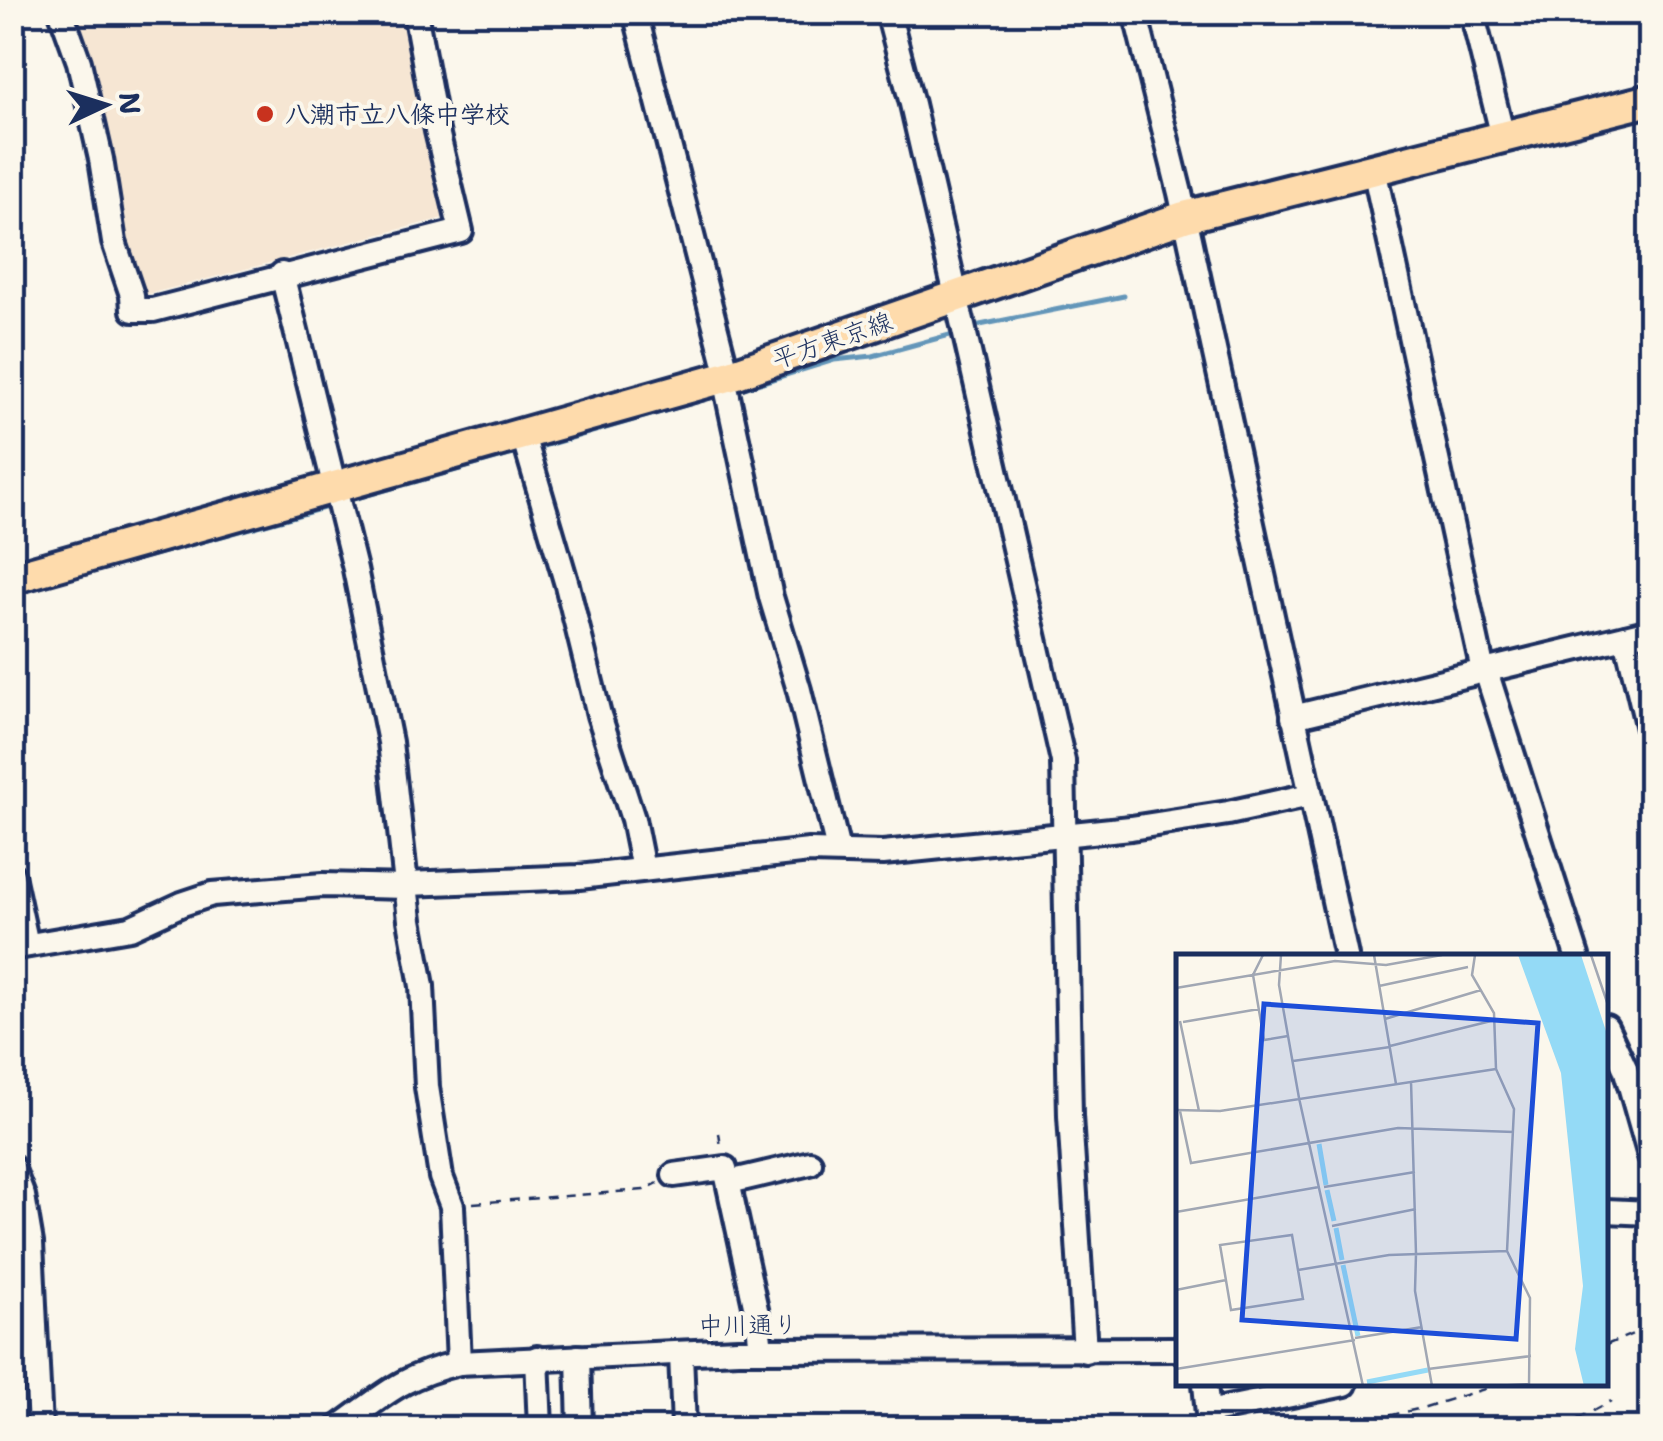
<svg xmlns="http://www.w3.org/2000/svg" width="1663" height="1441" font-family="'Shantell Sans','Klee One',sans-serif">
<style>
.built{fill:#f6e6d3}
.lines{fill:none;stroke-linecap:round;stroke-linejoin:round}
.stream{stroke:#6496b9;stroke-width:5}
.minor-casing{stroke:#1b2f5e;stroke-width:30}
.major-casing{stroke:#1b2f5e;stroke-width:38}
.path{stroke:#1b2f5e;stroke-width:2.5;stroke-dasharray:10 8;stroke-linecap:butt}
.minor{stroke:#fbf7ec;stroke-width:22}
.major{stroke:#fedbac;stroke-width:30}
.poi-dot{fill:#c8321e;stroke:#fbf7ec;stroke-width:4}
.labels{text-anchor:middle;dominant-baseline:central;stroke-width:8;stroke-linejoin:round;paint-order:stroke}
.poi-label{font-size:25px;font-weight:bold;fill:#1b2f5e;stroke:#fbf7ec;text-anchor:start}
.street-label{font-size:25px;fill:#1b2f5e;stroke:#fbf7ec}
.inset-river{fill:none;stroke:#94daf6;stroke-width:5}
.inset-road{fill:none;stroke:#a1a7b3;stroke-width:2.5}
.view{fill:#1d4ed8;fill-opacity:0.15;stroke:#1d4ed8;stroke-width:5}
.inset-edge{fill:none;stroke:#1b2f5e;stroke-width:5}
</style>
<rect width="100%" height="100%" fill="#fbf7ec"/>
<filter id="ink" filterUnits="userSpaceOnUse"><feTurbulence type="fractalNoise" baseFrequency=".01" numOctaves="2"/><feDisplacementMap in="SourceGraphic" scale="20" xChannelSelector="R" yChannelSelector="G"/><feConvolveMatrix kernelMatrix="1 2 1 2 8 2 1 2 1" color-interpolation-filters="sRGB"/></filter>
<g filter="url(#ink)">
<path class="built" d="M78,13H409L451,216L141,296Z"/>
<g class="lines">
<g class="stream">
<path d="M970,327L1124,296"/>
<path d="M734,391L834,360L873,356L957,333"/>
<path d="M536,448L720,395"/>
<path d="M346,501L521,452"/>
<path d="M12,594L331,506"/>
</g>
<defs>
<g id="minor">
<path d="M61,12L79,62L101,159L114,242L132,295L133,310H153L461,231L437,131L415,12"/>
<path d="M635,12L728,376"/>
<path d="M888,12L912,104L1063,761L1070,1116L1085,1351"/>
<path d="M1135,12L1180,193L1346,956"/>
<path d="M1472,12L1503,137"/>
<path d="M1374,169L1483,671"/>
<path d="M282,274L355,569L390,742L410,920L422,986L427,1087L441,1177L452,1206L459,1363"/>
<path d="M724,378L771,597L799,690L838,850"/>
<path d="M523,435L567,585L599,715L633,819L643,869"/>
<path d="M1626,637L1650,737"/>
<path d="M1486,671L1577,956"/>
<path d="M1293,717L1650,631"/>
<path d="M12,875L27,945"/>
<path d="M408,884L579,877L809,851L883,853L1131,828L1228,813L1310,795"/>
<path d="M12,948L130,928L182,904L212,894L323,885L408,887"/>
<path d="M1606,1027L1625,1068L1650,1156"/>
<path d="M12,1167L23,1196L31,1243L40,1428"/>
<path d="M674,1175L725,1168L757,1314L761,1350"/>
<path d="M729,1182L810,1163"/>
<path d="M1606,1211L1650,1213"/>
<path d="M681,1354L684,1428"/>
<path d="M578,1357L580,1428"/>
<path d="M537,1358L540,1428"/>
<path d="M1205,1384L1209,1424"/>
<path d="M1208,1412L1345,1384"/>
<path d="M338,1428C386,1394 400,1377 459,1363L738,1350L1178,1349"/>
</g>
<path id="major" d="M12,578L728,376L1184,217L1650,100"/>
</defs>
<use href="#minor" class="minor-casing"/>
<use href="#major" class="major-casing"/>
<g class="path">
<path d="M719,1133L721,1147"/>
<path d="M473,1203L644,1190L658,1183"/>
<path d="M1606,1345L1650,1327"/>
<path d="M1337,1428L1422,1408L1501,1384"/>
<path d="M1561,1428L1611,1401"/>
</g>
<use href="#minor" class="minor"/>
<use href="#major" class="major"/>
</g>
</g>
<circle class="poi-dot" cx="265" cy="114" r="10"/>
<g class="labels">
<g class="poi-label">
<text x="285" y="114">八潮市立八條中学校</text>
</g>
<g class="street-label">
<text transform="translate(832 340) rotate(-19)">平方東京線</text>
<text transform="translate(748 1325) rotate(-1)">中川通り</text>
</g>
</g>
<g transform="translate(1176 954)">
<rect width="432" height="432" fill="#fbf7ec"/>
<path d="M342,1H405L430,77L432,432H408L399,395L407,332L385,119Z" fill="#94daf6"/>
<path class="inset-river" d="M143,190L150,231M151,236L158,267M160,274L166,306M167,311L182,382M191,428L252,416"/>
<path class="inset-road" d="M87,1L77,21L88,86L112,82M105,1L103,31L123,144L187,432M198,1L220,130M299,1L296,21L318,59L320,115L338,155L331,297L354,344L353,432M415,1L433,54M203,32L292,13M0,34L159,7L210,11L266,1M209,65L305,36M4,67L23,157M7,68L83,55M214,92L319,66M117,107L214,93M0,116L1,1M235,127L240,300M0,156L44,157L320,115M4,157L15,209L222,174L338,178M148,233L239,218M0,258L143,233M156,272L240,255M116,281L127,345L55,356L44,291ZM240,300L239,337L256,432M122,316L213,301L331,297M0,336L50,326M179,384L246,373M0,415L179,386M252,415L355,402M317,432L353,430"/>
<path class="view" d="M88,50L362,69L340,385L66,366Z"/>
<rect width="432" height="432" class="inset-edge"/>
</g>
<rect width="1663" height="1441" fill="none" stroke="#fbf7ec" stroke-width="50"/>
<rect x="25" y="25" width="1613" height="1391" fill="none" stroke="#1b2f5e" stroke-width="4" filter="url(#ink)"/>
<g transform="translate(105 105) rotate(86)" stroke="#fbf7ec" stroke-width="8" paint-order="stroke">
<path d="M0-8L18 38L0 25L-18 38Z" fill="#1b2f5e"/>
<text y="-15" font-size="28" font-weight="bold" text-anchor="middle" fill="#1b2f5e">N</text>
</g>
</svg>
